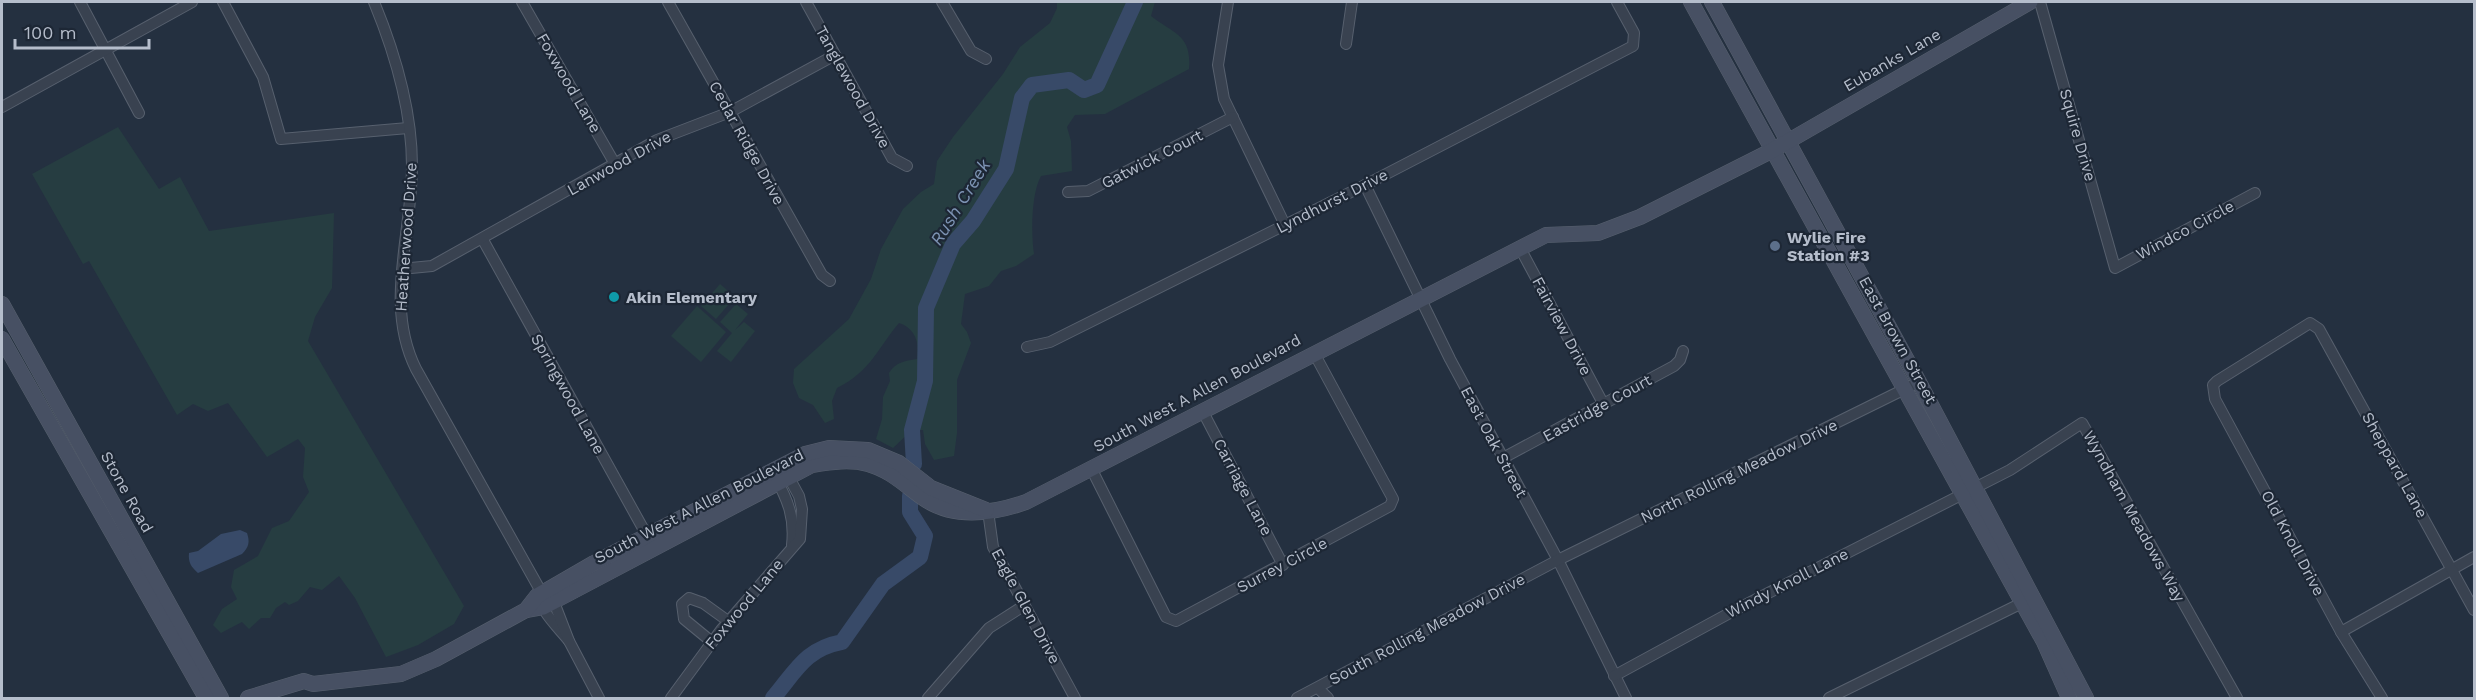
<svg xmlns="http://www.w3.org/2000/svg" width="2476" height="700" font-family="'Work Sans',sans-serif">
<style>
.green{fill:#263d41}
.water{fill:#384a68}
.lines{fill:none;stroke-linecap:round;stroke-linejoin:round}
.river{stroke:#384a68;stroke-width:16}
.street-casing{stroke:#57606e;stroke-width:12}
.secondary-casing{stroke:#57606e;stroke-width:16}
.street{stroke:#394250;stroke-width:10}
.secondary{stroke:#475063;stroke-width:15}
.service-dot{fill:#5c6f8a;stroke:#1d2735;stroke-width:2}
.culture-dot{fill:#0f9aa8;stroke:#1d2735;stroke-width:2}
.labels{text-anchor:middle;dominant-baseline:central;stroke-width:4.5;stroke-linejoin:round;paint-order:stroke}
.street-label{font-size:16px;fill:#b5bdcb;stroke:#1d2735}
.poi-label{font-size:16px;font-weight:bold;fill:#b5bdcb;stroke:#1d2735;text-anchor:start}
.water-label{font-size:18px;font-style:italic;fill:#7c92b2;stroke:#1d2735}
</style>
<rect width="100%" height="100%" fill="#243040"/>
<g class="green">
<path d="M1057,2H1155L1151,16C1174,34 1192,35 1189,69L1105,114L1075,115L1067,127L1071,141L1072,171L1041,176C1031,194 1031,234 1034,254L1016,266L1001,271L989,286L965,294L961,324L967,332L971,343L957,380V433L954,456L934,460L925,444L923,430H912L893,448L876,439L882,419L883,397L890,381L889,373C896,362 904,361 917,359C920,343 915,328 899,323C877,349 871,371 837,388L832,401L834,419L825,423L813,405L799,398L793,383L794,369L849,319L871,279L881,249L903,209L921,192L934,184L937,161L953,137L1003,74L1020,47L1050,23L1057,8Z"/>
<path d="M118,127L159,189L180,177L209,231L334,213L332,288L315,317L308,341L464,606L454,624L418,645L386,657L355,598L339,576L322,590L310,587L298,601L289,605L285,602L276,608L270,618H261L249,629L242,622L221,633L213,625L222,609L237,599L231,587L234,570L258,556L272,528L289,521L309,492L303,477L305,448L298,439L267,457L228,403L208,411L193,404L177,415L89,261L83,264L32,174Z"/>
<path d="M720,284L735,297L716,319L701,306Z"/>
<path d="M736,304L748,314L735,330L744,322L755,331L731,362L717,351L732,333L720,322Z"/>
<path d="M697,306L726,332L701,362L671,336Z"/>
</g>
<path class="water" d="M240,530L247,533C250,542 249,547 242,554L198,573C191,567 188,562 189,553L198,551L221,534Z"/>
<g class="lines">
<g class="river">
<path d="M914,464L912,430L925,381L926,308L953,244L973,221L1006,169L1022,98L1032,85L1069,80L1084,90L1097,85L1135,2"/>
<path d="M773,698C796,671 805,649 842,642L883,584L920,557L925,536L910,512V496"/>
</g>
<defs>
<g id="street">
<path d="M80,2L139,113"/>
<path d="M223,2L263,77L281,139L408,128"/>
<path d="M374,2C395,53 412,110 412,166C412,235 384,305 416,369L539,588C535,607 558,627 569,641"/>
<path d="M522,2L615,164"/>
<path d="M668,2L822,275L830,281"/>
<path d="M806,2L892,158L907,166"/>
<path d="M942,2L971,51L986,59"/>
<path d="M1228,2L1218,65L1224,99L1285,225"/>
<path d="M2040,2L2115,268L2255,193"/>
<path d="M1346,44L1352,2"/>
<path d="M2,107L192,2"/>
<path d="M1365,185L1450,359L1558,560L1626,698"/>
<path d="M1068,192L1088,191L1233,117"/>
<path d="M483,240L650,541"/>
<path d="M1520,248L1604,405"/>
<path d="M404,265L411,268L432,266L657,140L730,112L835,55"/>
<path d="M1027,347L1050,342L1365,185L1633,46L1634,33L1617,2"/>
<path d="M1202,410L1283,565"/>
<path d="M1503,458L1674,366L1680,360L1683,351"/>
<path d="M1091,468L1166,617L1176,621L1390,506L1393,499L1314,353"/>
<path d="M775,477C788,500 795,518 792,545"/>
<path d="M988,511L993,547L1075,698"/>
<path d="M552,597L569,641L599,698"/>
<path d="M2341,632L2474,557"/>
<path d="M712,642L684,619L682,604L689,598L703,603L728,621"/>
<path d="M1614,676L1737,609L2010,470L2082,423L2237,698"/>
<path d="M1318,688L1328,698"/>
<path d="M671,698L721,630L800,539L802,509L799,496L786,472"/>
<path d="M928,698L989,628L1025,605"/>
<path d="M1297,698L1558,560L1919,382"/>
<path d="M1829,698L2028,600"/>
<path d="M2382,698L2341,632L2215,399L2213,385L2217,381L2310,323L2319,329L2474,610"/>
</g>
<g id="secondary">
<path d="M1691,2L2044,642L2069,698"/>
<path d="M1712,2L1919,382L2086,698"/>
<path d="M2,304L221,698"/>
<path d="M2,339L206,698"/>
<path d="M526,610L543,607L812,465C831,462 850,459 868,464C890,470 905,485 923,498C954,520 992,514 1026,502L1546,235L1598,233L1640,217L1773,150L2030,2"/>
<path d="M248,698L304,681L313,684L401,674L436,659L526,610L537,596L594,563L805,454L829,448L868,450L899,463L931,488L986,510"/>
</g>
</defs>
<use href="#street" class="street-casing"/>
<use href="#secondary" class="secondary-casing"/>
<use href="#street" class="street"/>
<use href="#secondary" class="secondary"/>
</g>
<circle class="service-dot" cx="1775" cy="246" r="6"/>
<circle class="culture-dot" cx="614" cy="297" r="6"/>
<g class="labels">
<g class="street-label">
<text transform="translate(1892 60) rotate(-30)">Eubanks Lane</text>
<text transform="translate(569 83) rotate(60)">Foxwood Lane</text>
<text transform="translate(853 87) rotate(61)">Tanglewood Drive</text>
<text transform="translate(2078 135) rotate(74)">Squire Drive</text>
<text transform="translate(747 143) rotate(61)">Cedar Ridge Drive</text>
<text transform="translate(1152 159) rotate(-27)">Gatwick Court</text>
<text transform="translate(619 163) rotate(-29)">Lanwood Drive</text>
<text transform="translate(1332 201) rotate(-27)">Lyndhurst Drive</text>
<text transform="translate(2185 230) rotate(-28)">Windco Circle</text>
<text transform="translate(406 237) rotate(-86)">Heatherwood Drive</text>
<text transform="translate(1562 326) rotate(62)">Fairview Drive</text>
<text transform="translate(1898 340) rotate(61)">East Brown Street</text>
<text transform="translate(1197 393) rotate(-28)">South West A Allen Boulevard</text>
<text transform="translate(568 394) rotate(61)">Springwood Lane</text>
<text transform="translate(1597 408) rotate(-29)">Eastridge Court</text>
<text transform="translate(1494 442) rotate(62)">East Oak Street</text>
<text transform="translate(2395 465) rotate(61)">Sheppard Lane</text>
<text transform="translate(1739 471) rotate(-26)">North Rolling Meadow Drive</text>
<text transform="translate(1243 487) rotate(62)">Carriage Lane</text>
<text transform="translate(127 492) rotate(61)">Stone Road</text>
<text transform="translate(699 506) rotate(-27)">South West A Allen Boulevard</text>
<text transform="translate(2134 516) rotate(61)">Wyndham Meadows Way</text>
<text transform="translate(2293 543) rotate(62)">Old Knoll Drive</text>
<text transform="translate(1282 565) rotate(-28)">Surrey Circle</text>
<text transform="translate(1787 583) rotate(-27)">Windy Knoll Lane</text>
<text transform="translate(744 604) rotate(-50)">Foxwood Lane</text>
<text transform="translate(1026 606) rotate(62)">Eagle Glen Drive</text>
<text transform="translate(1427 629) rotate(-28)">South Rolling Meadow Drive</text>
</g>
<g class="poi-label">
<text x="1787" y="237">Wylie Fire<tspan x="1787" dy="18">Station #3</tspan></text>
<text x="626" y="297">Akin Elementary</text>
</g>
<g class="water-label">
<text transform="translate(960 202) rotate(-58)">Rush Creek</text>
</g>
</g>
<rect width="2476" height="700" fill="none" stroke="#b5bdcb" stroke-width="6"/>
<path d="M15 39v9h134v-9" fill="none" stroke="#b5bdcb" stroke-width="3"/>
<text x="24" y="39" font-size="18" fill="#b5bdcb" stroke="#1d2735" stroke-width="4.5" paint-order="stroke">100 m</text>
</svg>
